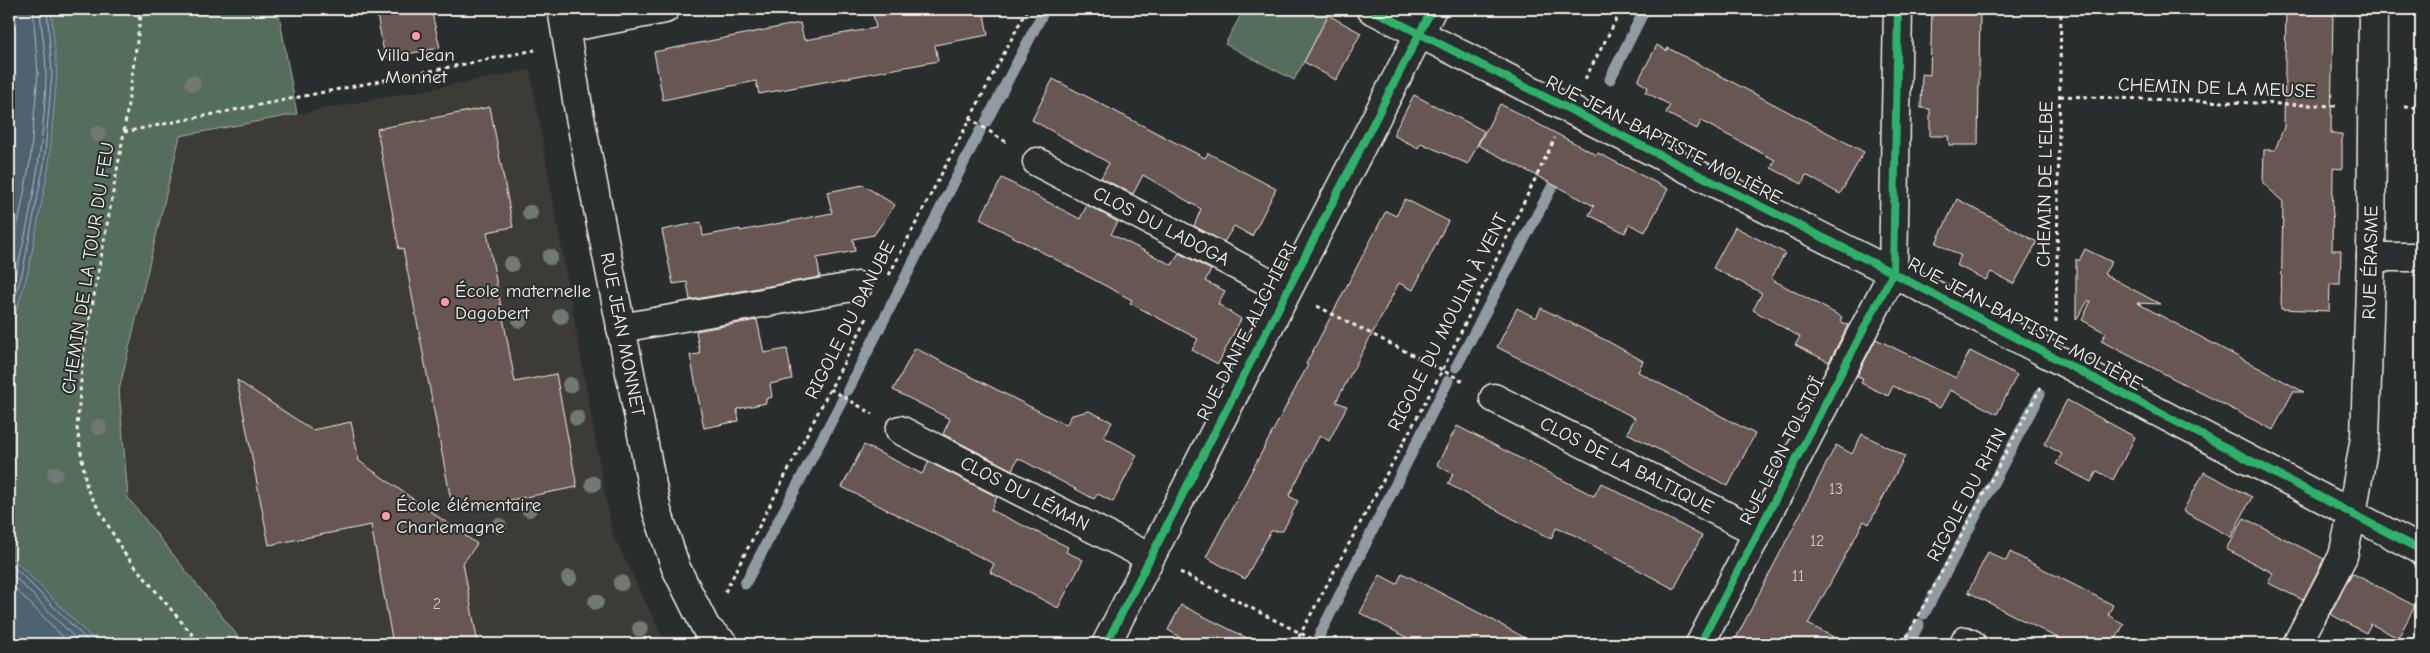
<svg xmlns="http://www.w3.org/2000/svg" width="2430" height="653" font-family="'Comic Neue',sans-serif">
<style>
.built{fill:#3d3a39}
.green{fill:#546d5b;stroke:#a4afa2}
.water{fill:#4e6472;stroke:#909ca1}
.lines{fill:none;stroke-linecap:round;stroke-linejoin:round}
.shore{stroke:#b2b9b9;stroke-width:1}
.stream{stroke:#909ca1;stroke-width:11}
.building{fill:#685752;stroke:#f4f1e8}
.minor-casing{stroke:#f4f1e8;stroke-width:31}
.path{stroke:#f4f1e8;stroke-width:3;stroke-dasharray:4 4;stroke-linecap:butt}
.minor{stroke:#2a2d2e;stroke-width:28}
.cycleway-casing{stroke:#2a2d2e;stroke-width:11}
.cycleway{stroke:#2db169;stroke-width:8}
.tree{fill:#727872}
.poi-dot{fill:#ff9aa2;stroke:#2a2d2e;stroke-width:2}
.labels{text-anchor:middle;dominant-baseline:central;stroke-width:4;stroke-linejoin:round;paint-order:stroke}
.number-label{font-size:16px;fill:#d1cac2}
.poi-label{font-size:19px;fill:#f4f1e8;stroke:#2a2d2e;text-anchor:start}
.street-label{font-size:19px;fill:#f4f1e8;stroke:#2a2d2e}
</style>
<rect width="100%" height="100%" fill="#2a2d2e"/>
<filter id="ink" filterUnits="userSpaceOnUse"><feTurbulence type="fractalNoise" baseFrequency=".02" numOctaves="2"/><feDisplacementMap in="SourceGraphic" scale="10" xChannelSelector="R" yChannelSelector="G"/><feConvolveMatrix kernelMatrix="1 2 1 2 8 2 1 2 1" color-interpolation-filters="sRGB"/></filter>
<g filter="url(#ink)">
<path class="built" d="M530,70L612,533L666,644H244L128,498L119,390L180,136Z"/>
<g class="green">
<path d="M9,9H278L297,114L180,136L119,390L128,498L244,644H9Z"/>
<path d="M1244,9H1325L1331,12L1294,80L1225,44Z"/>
</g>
<g class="water">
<path d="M9,9H51L57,73L49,165L28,272L9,336Z"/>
<path d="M9,552L12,558L98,644H9Z"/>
</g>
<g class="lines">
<g class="shore">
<path d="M9,271L30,162L38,73L33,9"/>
<path d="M9,297C29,231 45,143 46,74C46,52 41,30 40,9"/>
<path d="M9,319L23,270L44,164L52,73L47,9"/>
<path d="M9,562L91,644"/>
<path d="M9,571L81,644"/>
<path d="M9,582L70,644"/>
</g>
<g class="stream">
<path d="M1610,79L1645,9"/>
<path d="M986,122L1045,9"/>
<path d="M1456,367L1560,172"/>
<path d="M848,390L980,131"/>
<path d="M745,584L843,399"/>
<path d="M1924,614L2040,394"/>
<path d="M1319,636L1448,381"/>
<path d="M1908,644L1919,624"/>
</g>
</g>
<g class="building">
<path d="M376,9H431L440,48L385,58Z"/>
<path d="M872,9H983L988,35L935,45L938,61L759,94L756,81L663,100L654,52L800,23L804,40L876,28Z"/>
<path d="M1932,9H1980L1978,145H1949L1948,136H1930V109L1921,108L1922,74L1930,75Z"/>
<path d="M2286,9H2333L2331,134H2342V169L2333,168L2332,250H2341L2340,284H2330L2329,311L2281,309L2283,202L2263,183L2264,150H2275L2284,127Z"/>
<path d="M1328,15L1361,33L1336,80L1304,62Z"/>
<path d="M1657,45L1667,51L1668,48L1864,152L1840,194L1806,175L1802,184L1771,168L1775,160L1701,121L1697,129L1666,113L1670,105L1645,92L1648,87L1638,81Z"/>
<path d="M1053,79L1205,158L1208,153L1276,189L1252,236L1234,226L1224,242L1194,226L1201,209L1143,175L1133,194L1101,178L1109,163L1032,120Z"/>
<path d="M1414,95L1484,131L1468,164L1421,143L1418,148L1393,135Z"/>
<path d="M1500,104L1597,155L1598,153L1668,189L1645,232L1629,224L1625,233L1589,215L1594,206L1478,145Z"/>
<path d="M490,107L513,227L487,232L515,382L556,374L577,487L453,511L403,248L399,249L377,129Z"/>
<path d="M1002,178L1080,219L1087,205L1118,222L1111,234L1172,265L1179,253L1211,270L1205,281L1225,291L1218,304L1241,319L1218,364L1192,350L1198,339L1130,303L1132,300L980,219Z"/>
<path d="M863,185L895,205L874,235L853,239L855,251L817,258L820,277L690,300L687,282L673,284L662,230L701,222L703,236L740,229V231L832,213L827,192Z"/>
<path d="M1405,199L1448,221L1413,290L1399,283L1336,402L1347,406L1329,441L1320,435L1289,496L1298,501L1283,531H1271L1245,579L1206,557L1308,365L1306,364L1386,211L1396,216Z"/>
<path d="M1957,199L2037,242L2014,284L1991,272L1986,280L1956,265L1961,256L1936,243Z"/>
<path d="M1735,227L1785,253L1771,279L1842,317L1840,321L1848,325L1829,362L1795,345L1800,337L1753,310L1762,293L1713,268Z"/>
<path d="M2085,249L2112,262L2104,274L2160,304L2137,303L2304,392H2293L2273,430L2101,341L2106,333L2082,320L2091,301H2088L2076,320V259L2079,261Z"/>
<path d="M1517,308L1536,318L1541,308L1609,342L1643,361L1638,372L1755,434L1728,486L1627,433L1635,418L1497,347Z"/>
<path d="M757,320L764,353L787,349L792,379L770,384L772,397L766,399V403L737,409L739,421L704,428L690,355L700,354L696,331Z"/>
<path d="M1876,339L1956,378L1970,351L2017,375L1997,414L1950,390L1940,408L1893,386L1888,396L1861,383L1863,379L1857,376Z"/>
<path d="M915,348L1066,425L1072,415L1089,411L1112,422L1104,437L1137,455L1113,502L1098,494L1094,499L1018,458L1012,470L943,434L950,419L893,390Z"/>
<path d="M237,380L312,430L351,422L359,461L477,544L463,563L478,644H393L371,525L269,545Z"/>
<path d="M2067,400L2135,437L2113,480L2097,471L2091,482L2056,464L2062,454L2044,444Z"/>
<path d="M1457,426L1594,496L1601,483L1702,536L1674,589L1574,535L1556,528L1551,539L1448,484L1453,474L1437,465Z"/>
<path d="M1862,434L1905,456L1869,524L1864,521L1808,624L1847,644H1733L1836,445L1852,454Z"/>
<path d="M864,445L922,474L929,462L997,497L991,510L1068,547L1066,552L1083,560L1058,608L990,572L994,564L842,487Z"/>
<path d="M2204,472L2252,497L2231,537L2183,511Z"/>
<path d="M2244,518L2324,559L2303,600L2268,583L2273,573L2226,549Z"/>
<path d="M1988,552L2006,561L2010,552L2113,605L2108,615L2124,624L2113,644H2069L1968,592Z"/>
<path d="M1402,573L1487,617L1536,644H1419L1360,613L1380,575L1397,584Z"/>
<path d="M2352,573L2415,606L2398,638L2371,624L2366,633L2330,614Z"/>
<path d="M1181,605L1259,644H1173L1178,636L1168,630Z"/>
</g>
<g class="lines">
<defs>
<g id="minor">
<path id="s1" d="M562,9L579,112L657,511L676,568L706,628L724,644"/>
<path d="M1371,9L1893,273L2421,550"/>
<path d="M566,28L665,9"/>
<path id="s2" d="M1037,162L1286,291"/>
<path d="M2371,257H2421"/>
<path d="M621,328L858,286"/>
<path id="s3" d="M1494,398L1758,532"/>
<path id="s4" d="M900,430L1149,557"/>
<path d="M1965,641L1972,644"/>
<path d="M1106,644L1432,9"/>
<path d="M1700,644L1893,273L1898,9"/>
<path id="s5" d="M2297,644L2343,556L2352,514L2365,437L2371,257L2373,9"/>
</g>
</defs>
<use href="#minor" class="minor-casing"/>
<g class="path">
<path d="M136,9L140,20L124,132L83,356L77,428L87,489L124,553L200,644"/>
<path d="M140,20L143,9"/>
<path d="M1585,79L1622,9"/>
<path d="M2060,96L2338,106"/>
<path d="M2404,107H2421"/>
<path d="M969,118L1009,144"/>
<path d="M124,132L535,50"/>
<path d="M889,275L1027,9"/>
<path d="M1317,306L1465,382"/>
<path d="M2056,322L2061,9"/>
<path d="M830,389L873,414"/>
<path d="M1180,572L1322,644"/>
<path d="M725,592L867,318"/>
<path d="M1295,644L1443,369L1555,138"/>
<path d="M1903,644L2041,387"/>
</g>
<use href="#minor" class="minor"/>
<defs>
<g id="cycleway">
<path d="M1371,9L1893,273L2421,550"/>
<path d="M1106,644L1432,9"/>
<path d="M1700,644L1893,273L1898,9"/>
</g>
</defs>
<use href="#cycleway" class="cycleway-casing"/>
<use href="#cycleway" class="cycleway"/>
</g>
<g class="tree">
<circle cx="193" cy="83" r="8"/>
<circle cx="98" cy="134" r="8"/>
<circle cx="530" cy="213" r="8"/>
<circle cx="550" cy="257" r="8"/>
<circle cx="511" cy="264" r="8"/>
<circle cx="561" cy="316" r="8"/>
<circle cx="520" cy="320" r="8"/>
<circle cx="570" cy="385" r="8"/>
<circle cx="577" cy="418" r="8"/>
<circle cx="99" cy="427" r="8"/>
<circle cx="55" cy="474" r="8"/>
<circle cx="593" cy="484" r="8"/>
<circle cx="529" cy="509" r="8"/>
<circle cx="499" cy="526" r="8"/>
<circle cx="569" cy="578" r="8"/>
<circle cx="621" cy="583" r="8"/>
<circle cx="596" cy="602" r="8"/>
<circle cx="640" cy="629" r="8"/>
</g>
</g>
<g class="poi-dot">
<circle cx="416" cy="36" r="5"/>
<circle cx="445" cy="302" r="5"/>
<circle cx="386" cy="516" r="5"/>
</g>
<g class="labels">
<g class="number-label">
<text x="1836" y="489">13</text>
<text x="1817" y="541">12</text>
<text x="1798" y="576">11</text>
<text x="437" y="604">2</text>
</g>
<g class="poi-label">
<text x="416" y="55" text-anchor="middle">Villa Jean<tspan x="416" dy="22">Monnet</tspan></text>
<text x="455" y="291">École maternelle<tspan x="455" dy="22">Dagobert</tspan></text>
<text x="396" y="505">École élémentaire<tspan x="396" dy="22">Charlemagne</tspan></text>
</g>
<g class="street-label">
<text transform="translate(2217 88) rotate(2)">CHEMIN DE LA MEUSE</text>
<text transform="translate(1664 140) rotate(27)">RUE JEAN-BAPTISTE MOLIÈRE</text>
<text transform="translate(2045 184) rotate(-89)">CHEMIN DE L'ELBE</text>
<text stroke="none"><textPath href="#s2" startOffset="140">CLOS DU LADOGA</textPath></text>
<text stroke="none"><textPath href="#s5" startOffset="395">RUE ÉRASME</textPath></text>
<text transform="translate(88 268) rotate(-81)">CHEMIN DE LA TOUR DU FEU</text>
<text transform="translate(850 320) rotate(-63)">RIGOLE DU DANUBE</text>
<text transform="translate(1448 322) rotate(-63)">RIGOLE DU MOULIN À VENT</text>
<text transform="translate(2025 324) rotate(28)">RUE JEAN-BAPTISTE MOLIÈRE</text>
<text transform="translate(1247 331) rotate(-63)">RUE DANTE ALIGHIERI</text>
<text stroke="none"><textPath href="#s1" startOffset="331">RUE JEAN MONNET</textPath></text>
<text transform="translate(1782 451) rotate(-63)">RUE LEON TOLSTOÏ</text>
<text stroke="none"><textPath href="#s3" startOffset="149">CLOS DE LA BALTIQUE</textPath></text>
<text stroke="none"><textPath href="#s4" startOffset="140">CLOS DU LÉMAN</textPath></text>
<text transform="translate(1967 495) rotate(-62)">RIGOLE DU RHIN</text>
</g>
</g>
<rect width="2430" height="653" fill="none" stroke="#2a2d2e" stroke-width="30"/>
<rect x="15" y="15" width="2400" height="623" fill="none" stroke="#f4f1e8" stroke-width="2" filter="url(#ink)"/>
</svg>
